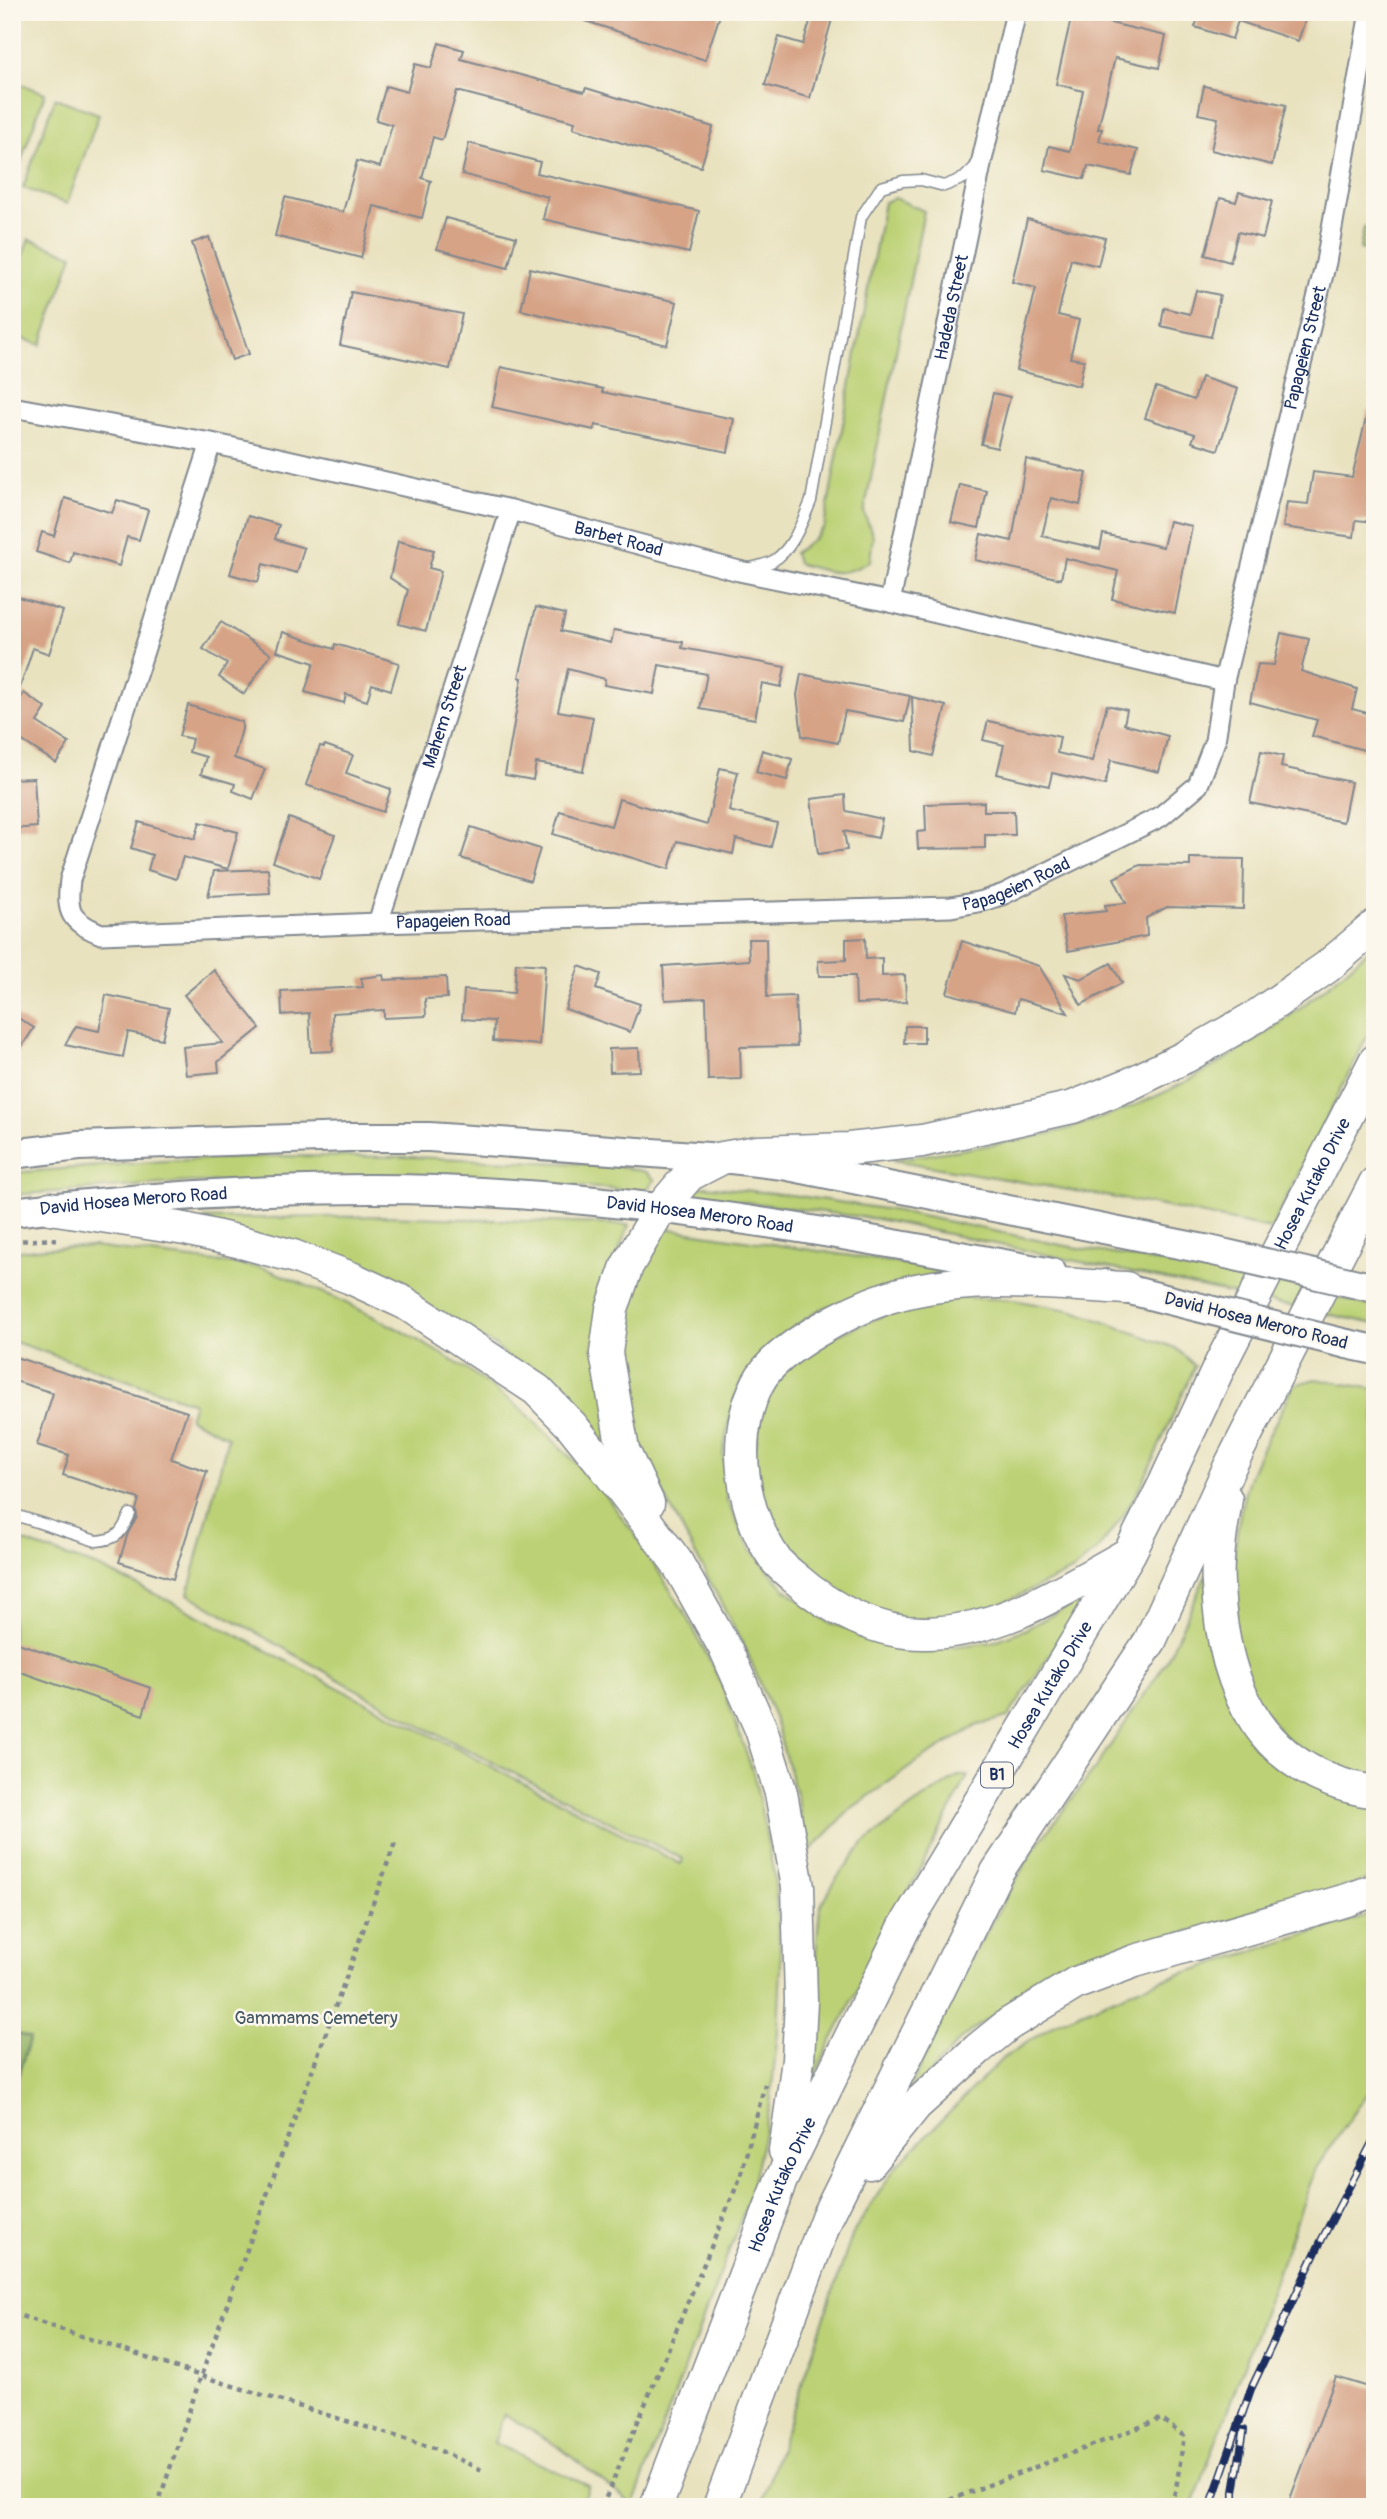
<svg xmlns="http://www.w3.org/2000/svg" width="1387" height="2519" font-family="Pangolin,sans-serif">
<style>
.green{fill:#bcd175;stroke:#6c806a;stroke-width:2}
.forest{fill:#95b366;stroke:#587162;stroke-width:2}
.building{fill:#d6a386}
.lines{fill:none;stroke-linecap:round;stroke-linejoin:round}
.service-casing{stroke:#82888e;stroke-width:13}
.minor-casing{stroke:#82888e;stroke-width:23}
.secondary-casing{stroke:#82888e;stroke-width:32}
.primary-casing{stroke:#82888e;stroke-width:35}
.path{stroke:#82888e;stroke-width:4.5;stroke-dasharray:5 5;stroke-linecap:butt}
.service{stroke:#fff;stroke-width:10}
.minor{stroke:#fff;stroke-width:19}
.secondary{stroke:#fff;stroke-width:28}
.primary{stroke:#fff;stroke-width:32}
.rail-casing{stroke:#1b2f5e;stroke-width:8}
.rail{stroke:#fbf7ec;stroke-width:5;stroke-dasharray:16;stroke-linecap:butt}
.secondary-bridge-casing{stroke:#82888e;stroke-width:32;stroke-linecap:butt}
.secondary-bridge{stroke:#fff;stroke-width:28}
.labels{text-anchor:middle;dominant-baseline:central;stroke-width:5;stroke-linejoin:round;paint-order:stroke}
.shield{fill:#fbf7ec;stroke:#5e6b89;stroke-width:2}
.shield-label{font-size:16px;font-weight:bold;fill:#1b2f5e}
.street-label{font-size:18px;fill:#1b2f5e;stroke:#fbf7ec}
.park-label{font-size:18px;fill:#435864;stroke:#fbf7ec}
</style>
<rect width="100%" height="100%" fill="#fbf7ec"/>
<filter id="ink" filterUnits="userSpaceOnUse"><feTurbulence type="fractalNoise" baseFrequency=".0143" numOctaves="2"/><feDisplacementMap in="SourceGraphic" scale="14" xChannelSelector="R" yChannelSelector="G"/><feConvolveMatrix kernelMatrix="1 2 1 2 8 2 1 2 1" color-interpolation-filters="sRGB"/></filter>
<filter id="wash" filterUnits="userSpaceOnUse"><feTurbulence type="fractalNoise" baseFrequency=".00686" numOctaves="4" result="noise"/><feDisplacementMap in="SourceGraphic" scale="28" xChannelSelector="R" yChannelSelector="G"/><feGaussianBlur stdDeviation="1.57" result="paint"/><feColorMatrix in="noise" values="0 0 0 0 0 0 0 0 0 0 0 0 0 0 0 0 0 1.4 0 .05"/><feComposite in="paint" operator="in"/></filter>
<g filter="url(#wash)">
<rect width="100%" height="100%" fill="#e9e2bf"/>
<g class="green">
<path d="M12,81L45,93L13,183H12Z"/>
<path d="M55,98L99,114L67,204L23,188Z"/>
<path d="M895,198L924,211L864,513L873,536L870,561C841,579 828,572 797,563L794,553L811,541L824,527L884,202Z"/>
<path d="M1375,222V252L1360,249L1364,228Z"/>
<path d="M29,239L73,255L41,345L12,335V287Z"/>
<path d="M1375,944V1021L1271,1229L1157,1205L893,1160C951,1150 1010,1145 1067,1129C1189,1094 1282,1030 1375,944Z"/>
<path d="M283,1156L412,1157L613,1165L646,1172L655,1180L645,1191L495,1181L190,1182L12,1195V1173L164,1161Z"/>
<path d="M705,1186L799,1196L897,1211L1061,1245L1292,1285L1375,1307V1324L877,1219L698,1196L693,1193L696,1188Z"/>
<path d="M387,1216L629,1225L618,1253L617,1463L495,1345L203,1219Z"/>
<path d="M657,1227L959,1272L872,1291L819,1310L783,1335L754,1362L737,1391L730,1417L723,1453L727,1501L750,1549L784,1588L828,1622L872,1638L923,1650L992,1642L1026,1629L1090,1594L1008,1717L978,1725L920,1760L852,1808L807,1854L798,1801L775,1720L747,1652L633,1436L618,1351L629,1295Z"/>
<path d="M93,1247L265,1268L336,1298L404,1332L468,1370L524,1411L596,1483L636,1536L688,1618L722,1685L754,1775L774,1874L781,1965L778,2031L770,2105L750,2195L633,2505L559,2447L504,2414L494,2443L589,2486L581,2507H12V1538L98,1567L174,1603L681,1864L683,1859L423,1727L188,1594L228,1437L189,1418L194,1403L12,1341V1252L45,1248Z"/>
<path d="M956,1297L1013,1300L1074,1311L1176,1348L1195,1366L1143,1482L1122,1518L1096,1551L1072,1571L986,1611L941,1619H902L859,1605L808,1574L783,1545L762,1508L751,1468L765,1398L787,1368L816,1344L908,1305Z"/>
<path d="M1315,1379L1375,1389V1778C1350,1773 1321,1768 1301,1751C1278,1732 1259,1707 1247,1679C1224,1626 1231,1524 1252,1471C1264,1441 1281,1414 1294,1385Z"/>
<path d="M1206,1575L1230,1698L1375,1802V1878L1212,1926L1136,1944L1074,1969L1017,1997L962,2038L904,2101L972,1957L1034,1849L1094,1770L1166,1662Z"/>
<path d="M958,1776H968L807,2089L804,2083L820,1907L837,1878L863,1844L910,1808Z"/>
<path d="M1375,1913V2083L1316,2168L1192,2507H760L853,2233L895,2168L1002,2059L1058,2022L1146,1985Z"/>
</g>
<path class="forest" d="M12,2032L30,2038L12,2095Z"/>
<g id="blocks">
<g class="building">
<path d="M570,12H721L705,60L570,16Z"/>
<path d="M813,12H834L810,98L765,85L779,37L803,44Z"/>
<path d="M1200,12H1308L1298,41L1238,21L1232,39L1195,27Z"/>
<path d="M1072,14L1166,36L1159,68L1115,58L1098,129H1102L1099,141L1138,150L1131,175L1088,166L1084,179L1044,170L1049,146L1070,151L1083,91L1056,84Z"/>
<path d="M439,43L464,50L461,59L584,92L586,88L713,127L701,167L573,128L575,122L457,91L442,140L433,137L422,178L431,181L422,218L374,206L361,258L275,236L285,197L343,212L357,161L380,167L392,125L376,120L386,86L407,92L415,64L431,68Z"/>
<path d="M1204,86L1286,105L1272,165L1211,150L1218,118L1198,114Z"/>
<path d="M469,143L540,162L537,173L699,211L689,253L543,219L548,197L462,174Z"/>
<path d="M1239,192L1272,201L1263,238L1238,232L1230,262L1205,255L1220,198L1236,202Z"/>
<path d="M446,218L516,237L508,268L437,249Z"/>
<path d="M1027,219L1105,238L1098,266L1071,259L1058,315L1079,320L1070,358L1084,360L1079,386L1016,370L1036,288L1012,282Z"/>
<path d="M209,237L249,354L232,360L192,243Z"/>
<path d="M530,268L677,302L667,345L521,310Z"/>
<path d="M1196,290L1220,295L1211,337L1161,326L1164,308L1190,314Z"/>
<path d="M351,292L462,314L450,369L340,345Z"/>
<path d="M501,367L603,389L602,392L734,419L728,452L595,425L594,430L492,407Z"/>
<path d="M1201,377L1238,389L1218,450L1192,442L1195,434L1145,418L1156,387L1194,400Z"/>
<path d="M993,393L1010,397L997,448L981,444Z"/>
<path d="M1368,410L1375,411V522L1356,520L1354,537L1283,527L1287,502L1308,504L1313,472L1352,477Z"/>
<path d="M1026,459L1087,473L1080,505L1051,498L1042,536L1100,549L1103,534L1163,547L1169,521L1192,526L1175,613L1112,599L1118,571L1065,558L1061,579L975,560L981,534L1012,541Z"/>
<path d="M960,485L987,491L979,528L951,522Z"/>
<path d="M65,498L112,513L117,500L148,510L139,540L127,537L119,566L73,552L70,563L36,552L42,532L54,536Z"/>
<path d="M248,516L279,525L275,539L304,548L297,573L263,564L258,582L230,574Z"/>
<path d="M398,541L434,550L429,568L441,571L426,631L399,624L408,590L390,578Z"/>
<path d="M12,595L63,611L49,654L33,648L16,700H12Z"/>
<path d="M536,607L565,614L561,631L611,643L614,630L683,642L682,648L785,667L781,687L762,683L755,719L700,709L707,674L659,665L654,694L604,685L605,679L568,669L558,711L593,717L583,771L536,763L533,780L505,775L522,678L519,677Z"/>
<path d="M221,622L271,654L244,694L219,677L227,664L203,649Z"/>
<path d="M283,632L334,649L335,644L399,663L391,690L372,684L367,701L346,694L344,703L305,692L314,663L277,651Z"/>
<path d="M1281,633L1309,639L1301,671L1357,689L1352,709L1375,715V753L1312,736L1317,720L1250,702L1258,664L1274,665Z"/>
<path d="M801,674L910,696L904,722L845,711L838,743L802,736L797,695Z"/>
<path d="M24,693L46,708L37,722L69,743L56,763L12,734V711Z"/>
<path d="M912,697L946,706L933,756L914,751Z"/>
<path d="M188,705L242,722V729L234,758L265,769L253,799L233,791L235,784L201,774L206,757L189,752L192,739L179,736Z"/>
<path d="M1107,705L1127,710L1124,724L1168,736L1159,772L1111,760L1105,785L1052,773L1049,786L997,774L1004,745L983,740L988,721L1060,737L1057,753L1092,761Z"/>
<path d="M325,745L353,755L346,773L391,789L383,812L306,785L320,746L324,747Z"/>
<path d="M762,750L792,759L787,780L756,772Z"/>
<path d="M1261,751L1283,756L1281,767L1351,782L1343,822L1250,803Z"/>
<path d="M720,768L738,772L729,811L777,823L771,847L736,839L733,854L677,841L669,869L553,834L560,811L611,826L619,799L707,825Z"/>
<path d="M34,778L37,827L12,829V779Z"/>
<path d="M845,795L846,811L882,819L878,838L844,831L847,850L818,854L811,799Z"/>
<path d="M984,802V811H1014L1015,835H985V848L918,849L917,832L926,831L925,804Z"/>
<path d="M289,818L335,835L319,879L273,862Z"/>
<path d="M139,822L195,839L200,822L238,832L228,869L183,857L176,879L148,870L152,855L131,848Z"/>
<path d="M471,827L540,849L530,881L461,858Z"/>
<path d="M1190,858L1244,859L1243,909L1167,907L1146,918L1147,936L1068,951L1061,916L1106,911L1105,905L1126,903L1114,878L1140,865L1190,866Z"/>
<path d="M268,869L270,893L208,896L214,871Z"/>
<path d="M865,938L866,959L882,958V976L905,975L906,1002L856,1004L855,976H819L818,961L846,960V939Z"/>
<path d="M748,939H766L767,997L795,996L797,1046L740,1047L741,1079L708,1080L706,998L665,1000L663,966L749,960Z"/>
<path d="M962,941L1039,966L1068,1013L1018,999L1015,1012L947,993Z"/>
<path d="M516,963L545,965L539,1045L493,1041L494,1021L462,1019L464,990L514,993Z"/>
<path d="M1111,963L1122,983L1081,1005L1065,974L1081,979Z"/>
<path d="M579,966L601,974L596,989L640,1004L630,1032L565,1009Z"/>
<path d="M214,970L260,1028L218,1062L219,1072L186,1075L183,1047L223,1043L184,995Z"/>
<path d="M383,975L384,980L446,977L447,998L425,999L426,1016L384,1018V1010L332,1013L333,1051L311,1052L309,1013L282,1015L281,991L363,987L361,978Z"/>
<path d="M106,995L169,1008L162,1039L128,1032L123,1057L65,1045L76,1026L99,1031Z"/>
<path d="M12,1014L34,1028L12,1061Z"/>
<path d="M905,1026H924V1043H904Z"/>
<path d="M639,1048L640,1071L610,1072L609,1049Z"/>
<path d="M12,1356L187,1412L171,1459L207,1471L173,1579L119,1562L128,1533L137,1517L136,1510L139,1499L63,1475L69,1455L37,1445L53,1393L12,1380Z"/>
<path d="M12,1641L151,1688L143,1715L12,1669Z"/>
<path d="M1336,2377L1375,2389V2507H1287Z"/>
</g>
</g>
</g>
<g filter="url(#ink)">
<use href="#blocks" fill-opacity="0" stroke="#82888e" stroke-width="2"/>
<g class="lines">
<defs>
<g id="service">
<path d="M746,569C754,567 765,565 773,561C793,549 802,522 811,501L861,217L881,187L903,181L921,180L944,186L964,178L979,163"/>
<path d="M12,1514L96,1541C118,1540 122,1532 130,1514"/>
</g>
<g id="minor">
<path id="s1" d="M12,407L211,443L511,510L739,571L890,602L1224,681"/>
<path id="s2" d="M211,443L70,880C66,913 70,921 101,934L378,923L951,907L983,901L1004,894L1160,817L1198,785L1215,741L1224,681L1326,262L1370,12"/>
<path id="s3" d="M890,602L982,160L1016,12"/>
<path id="s4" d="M378,923L511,510"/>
</g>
<g id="secondary">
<path d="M12,1154L79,1146L349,1137H429L722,1158L783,1165L1209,1250"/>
<path id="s5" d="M12,1212C187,1192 365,1181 540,1196C713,1210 883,1241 1052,1273"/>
<path d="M1106,1284L1173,1301"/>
<path d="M1347,1344L1375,1350"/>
</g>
<g id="primary">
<path d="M50,1208L185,1229L241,1242L293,1256L351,1278L405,1303L537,1390L572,1426L608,1471L676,1561L726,1650L761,1729L781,1793L798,1887L801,2001L798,2060L785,2151"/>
<path d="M1126,1288C1047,1284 966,1273 889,1297C853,1309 775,1348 758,1383C730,1438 741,1510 775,1559C780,1566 788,1572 795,1578C830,1609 879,1635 928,1633C1003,1631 1065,1589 1128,1554"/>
<path d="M1226,1499C1222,1526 1216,1556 1218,1584C1222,1689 1262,1775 1375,1792"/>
<path d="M648,1503L623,1450L606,1353L612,1309L627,1266L660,1209L689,1175L722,1158L757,1152L849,1149L922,1141L1073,1107L1130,1084L1185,1057L1255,1017L1327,967L1375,926"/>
<path d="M869,2163L916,2105L978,2049L1009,2024L1076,1983L1135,1961L1347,1900L1375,1890"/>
<path id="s6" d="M656,2507L781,2180L904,1928L1129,1554L1162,1489L1222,1361L1375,1061"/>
<path d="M719,2507L827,2217L997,1872L1150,1641L1230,1466L1375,1183"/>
</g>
</defs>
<use href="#service" class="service-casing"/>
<use href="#minor" class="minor-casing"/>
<use href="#secondary" class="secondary-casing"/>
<use href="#primary" class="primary-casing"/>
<g class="path">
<path d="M12,1241L61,1239"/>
<path d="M12,2313L201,2376L434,2448L484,2471"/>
<path d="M157,2507L201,2376L396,1840"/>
<path d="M602,2507L740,2178L765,2084"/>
<path d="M931,2507L1161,2419L1184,2436L1176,2489L1170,2507"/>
</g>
<use href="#service" class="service"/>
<use href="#minor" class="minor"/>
<use href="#secondary" class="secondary"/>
<use href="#primary" class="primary"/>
<defs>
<g id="rail">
<path d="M1210,2507L1251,2389L1322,2239L1375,2137"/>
<path d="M1234,2507V2492L1244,2430"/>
</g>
</defs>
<use href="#rail" class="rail-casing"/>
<use href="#rail" class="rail"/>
<defs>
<g id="secondary-bridge">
<path d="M1209,1250L1375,1288"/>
<path d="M1173,1301L1347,1344"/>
</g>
</defs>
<use href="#secondary-bridge" class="secondary-bridge-casing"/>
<use href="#secondary-bridge" class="secondary-bridge"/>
</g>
</g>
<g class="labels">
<rect class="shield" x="981" y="1762.5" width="32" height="25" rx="5"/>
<g class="shield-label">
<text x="997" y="1775">B1</text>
</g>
<g class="street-label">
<text stroke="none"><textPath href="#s3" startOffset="301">Hadeda Street</textPath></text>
<text stroke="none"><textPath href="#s2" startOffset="2109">Papageien Street</textPath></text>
<text stroke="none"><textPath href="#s1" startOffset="621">Barbet Road</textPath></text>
<text stroke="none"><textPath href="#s4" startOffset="217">Mahem Street</textPath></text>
<text stroke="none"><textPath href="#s2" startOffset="1449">Papageien Road</textPath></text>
<text stroke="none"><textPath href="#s2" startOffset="882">Papageien Road</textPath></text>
<text stroke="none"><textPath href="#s6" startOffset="1480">Hosea Kutako Drive</textPath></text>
<text stroke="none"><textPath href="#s5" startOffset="122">David Hosea Meroro Road</textPath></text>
<text stroke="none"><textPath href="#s5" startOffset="690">David Hosea Meroro Road</textPath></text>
<text transform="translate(1256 1321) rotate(14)">David Hosea Meroro Road</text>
<text stroke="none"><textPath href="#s6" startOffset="914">Hosea Kutako Drive</textPath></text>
<text stroke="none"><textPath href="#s6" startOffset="346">Hosea Kutako Drive</textPath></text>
</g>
<g class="park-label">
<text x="316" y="2018">Gammams Cemetery</text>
</g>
</g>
<rect width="1387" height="2519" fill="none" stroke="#fbf7ec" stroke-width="42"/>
</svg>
